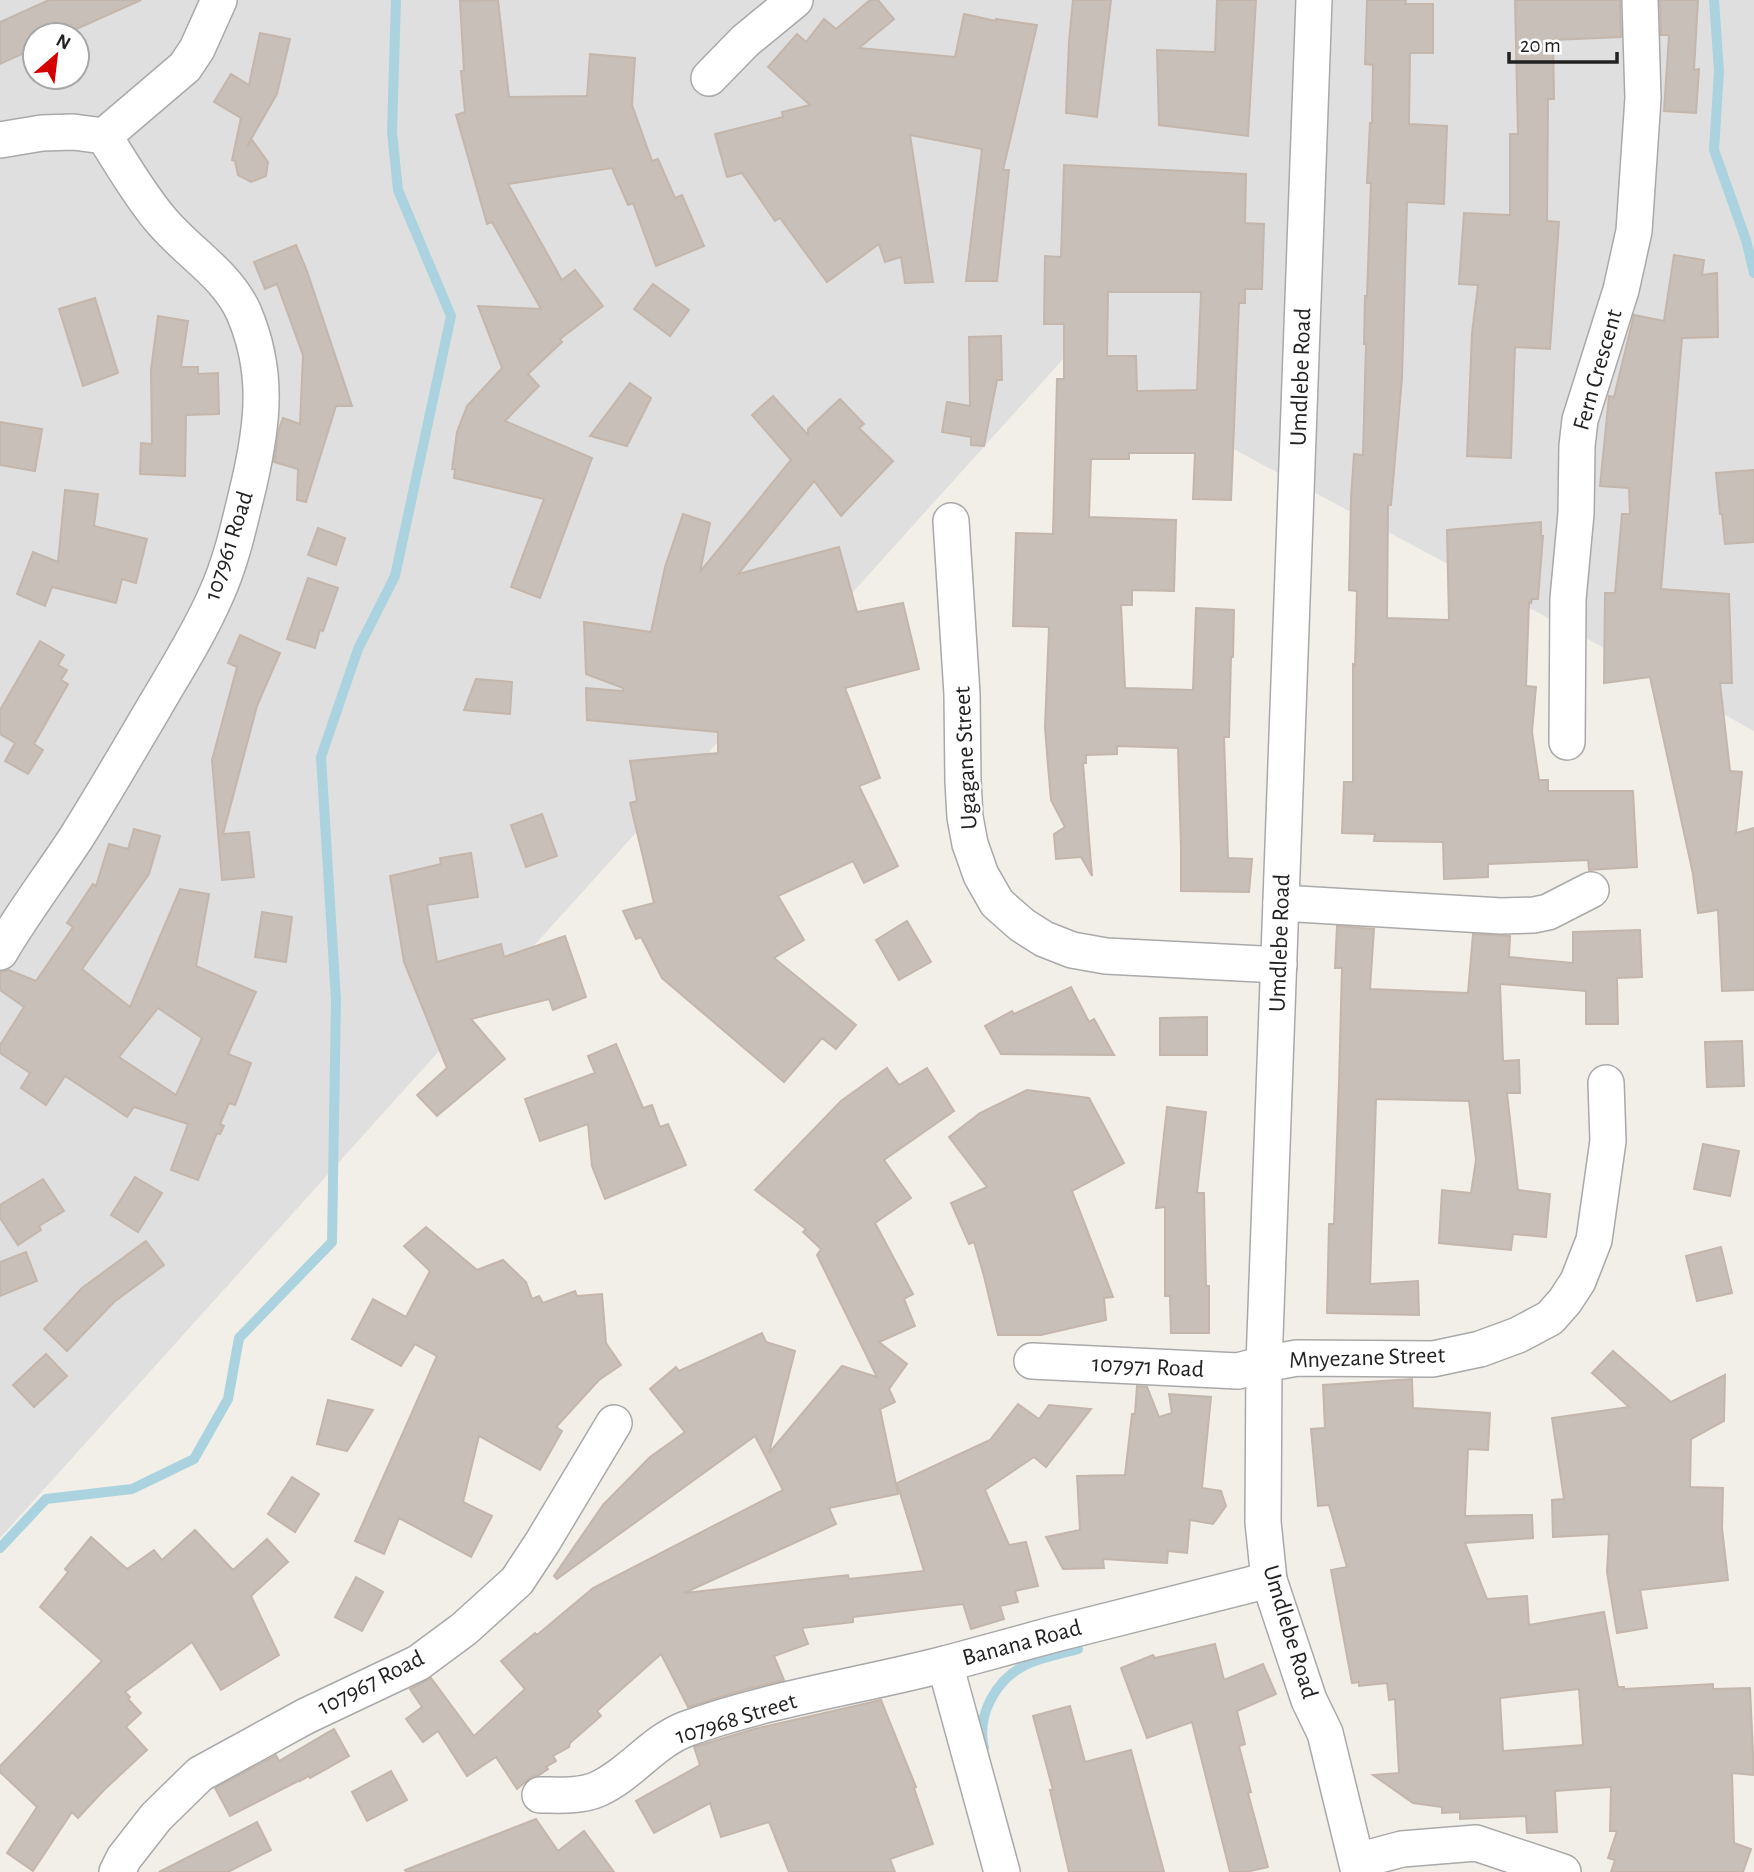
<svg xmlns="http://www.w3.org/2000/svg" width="1754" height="1872" font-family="'Alegreya Sans',sans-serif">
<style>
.residential{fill:#e0dfdf;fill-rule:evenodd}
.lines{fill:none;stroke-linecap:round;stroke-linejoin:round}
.stream{stroke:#aad3df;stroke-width:10}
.building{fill:#c7bfb8;stroke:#c4b6ab;stroke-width:2;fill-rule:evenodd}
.minor-casing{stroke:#a9a9a9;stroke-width:38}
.minor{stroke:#fff;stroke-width:35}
.labels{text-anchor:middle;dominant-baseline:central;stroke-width:5;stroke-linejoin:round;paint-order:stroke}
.street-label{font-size:24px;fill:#222;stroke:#fff}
</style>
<rect width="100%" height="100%" fill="#f2efe9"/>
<path class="residential" d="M0,0H1754V731L1593,642L1064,358L0,1538ZM35,35H77V77H35Z"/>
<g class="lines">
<g class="stream">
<path d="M1714,0L1719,71L1714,150L1746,240L1754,273"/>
<path d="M0,1548L46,1499L132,1489L194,1459L228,1399L239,1338L332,1242L336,1000L321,757L358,649L395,576L451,316L398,190L392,132L396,0"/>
<path d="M984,1748C976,1715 996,1680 1025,1665C1041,1657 1061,1654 1078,1649"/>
</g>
</g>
<g class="building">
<path d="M49,0H141L63,35H35V48L0,64V22Z"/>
<path d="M498,0L509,97L587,96L590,54L635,58L632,105L652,161L658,159L675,198L682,195L704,246L656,266L633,203L628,205L612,168L508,184L562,280L575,270L603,306L560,339L562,342L528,374L539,386L505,421L592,458L540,598L511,587L544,499L454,478L455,469H452L457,432L467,406L502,368L478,306L541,309L492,222L487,224L456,115L465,112L461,71H464L460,1Z"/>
<path d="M870,0H878L894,19L859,48L955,57L964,14L996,21V19L1037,25L1003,170H1009L997,281H966L982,149L910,135L933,282L905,283L901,257L885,262L879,244L827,282L780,218L775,221L742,173L727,177L715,134L783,117L782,112L810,105L768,67L797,34L806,42L824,19L836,29Z"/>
<path d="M1073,0H1111L1097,117L1066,113L1069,42Z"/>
<path d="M1217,0H1256L1248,136L1159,125L1157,50L1215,52Z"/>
<path d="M1367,0H1406L1405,4H1433V53H1410L1409,124L1447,126L1444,204L1407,202L1402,378L1391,505H1388L1387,618L1449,620L1447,530L1541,522V536H1543L1538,599H1532L1531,603L1529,602L1526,686L1536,687L1532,732L1539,780H1548V791H1633L1637,867L1589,870L1588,860L1488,864V877L1444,879L1443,842L1374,841L1375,834L1342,833L1344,782H1353V664L1355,665L1357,591L1349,590L1351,498L1354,454L1363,455L1366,344H1364L1365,296H1367L1371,183H1367L1370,123H1372L1373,65L1365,64Z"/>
<path d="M1515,0H1620L1621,37L1553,40L1554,99H1548L1547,221L1559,222L1550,349L1515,347L1511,458L1467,456L1472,333L1478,285L1459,284L1464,213L1510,215V134H1518Z"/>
<path d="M1660,0H1698L1694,70L1699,69L1696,113L1664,111L1669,35H1661Z"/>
<path d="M260,33L290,39L277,94L247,146L252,140L268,162L266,176L251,182L238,175L235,161L232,160L241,118L214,102L231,74L249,85Z"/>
<path d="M1064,165L1246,174L1245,223L1264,224L1262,289H1245V303H1239L1231,500L1193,499L1195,453H1129V459H1091L1089,517L1176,520L1174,591L1132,590V605H1121L1125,688L1193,690L1196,608L1234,610L1233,657H1231L1229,737H1224L1228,858L1252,859L1249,892L1181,891V848L1178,748L1117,746V754L1086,755V763H1083L1092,876L1081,857L1056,859L1054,834L1065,827L1051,800L1048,766L1045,727L1049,627L1013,626L1016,533L1053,534L1057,379H1064V324H1044L1045,256L1061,257ZM1108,292H1201L1197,390L1137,391L1136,356H1107Z"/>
<path d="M296,245L307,271L352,406H336L306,502L297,500L298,469L274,462L279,429L283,418L300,424L303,355L277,284L265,289L254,262Z"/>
<path d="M1674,255L1704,260L1702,275L1717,273L1718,337L1682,338L1661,589L1729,594L1732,683H1720L1730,771L1742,772L1736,833L1754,828V990L1722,991L1718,910L1698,913L1693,874L1650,677L1604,683L1605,593H1615L1622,514H1630L1629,488L1600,486L1609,396L1614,397L1634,315L1664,321Z"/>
<path d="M653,284L689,310L670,336L634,309Z"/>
<path d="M95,298L118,373L83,386L59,309Z"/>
<path d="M158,316L188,321L181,367H198V374L218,373L219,414L186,415L185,476L140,474L141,443L152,444L151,370Z"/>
<path d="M1001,336L1002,380H997L984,446L971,445V437L942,432L947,402L970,406L969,337Z"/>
<path d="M630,383L651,398L627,446L590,436Z"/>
<path d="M773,396L808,435V429L840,399L864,424L859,428L893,461L841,516L814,481L738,574L839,547L857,612L903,603L919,669L845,688L880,778L859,786L898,866L864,883L853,861L778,896L804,940L774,958L856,1025L836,1049L822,1038L784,1082L662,978L641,937L636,939L623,911L654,903L630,803L637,801L630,761L718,753V732L587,720L586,688L623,691V688L586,674L584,622L651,632L665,567L683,514L710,523L700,572L791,460L752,415Z"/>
<path d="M0,422L42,429L35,471L0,465Z"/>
<path d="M1754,470V542L1725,544L1722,514H1720L1716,473Z"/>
<path d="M65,490L98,494L94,526L147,539L136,583L122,579L116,603L52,587L45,606L17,594L33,552L58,562Z"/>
<path d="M318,528L345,538L336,565L308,555Z"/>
<path d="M308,578L338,588L323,631L320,630L315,648L287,639Z"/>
<path d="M240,635L280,653L257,706L223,834L249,832L254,877L222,880L212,760L237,667L228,663Z"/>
<path d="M40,641L64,655L58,665L67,670L61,680L68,684L34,744L43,750L28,774L5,761L15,743L0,734V710Z"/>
<path d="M476,679L512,682L510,714L464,710Z"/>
<path d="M542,814L557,856L526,867L511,825Z"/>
<path d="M134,829L160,836L149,874L82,969L130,1007L180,889L209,894L196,966L256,992L228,1054L251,1063L235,1105L229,1103L220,1124L224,1126L220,1134L217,1133L198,1180L171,1170L188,1124L134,1107L127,1117L65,1076L46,1105L21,1088L30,1073L0,1053V1045L24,1007L0,990V972L9,970L36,981L73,927L67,923L93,884L96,886L109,844L128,849ZM158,1008L202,1038L176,1095L119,1057Z"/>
<path d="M471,853L478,897L427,905L437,962L501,944L504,957L565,936L586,997L553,1010L549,999L471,1019L505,1059L437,1116L417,1095L447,1068L404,962L390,876L441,864L440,858Z"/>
<path d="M262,912L292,917L286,962L255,957Z"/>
<path d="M907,921L931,962L899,980L876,940Z"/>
<path d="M1337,926L1374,929L1370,989L1468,993L1473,934L1510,936L1509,957L1573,963V932L1640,930L1642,977L1617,978L1618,1024H1586V991L1500,984L1503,1061L1519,1060L1520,1093H1507L1518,1190L1550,1194L1546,1237L1513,1234L1511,1250L1439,1243L1442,1190L1471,1193L1476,1160L1469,1101L1376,1099L1370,1284L1418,1281L1419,1315L1327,1313L1329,1224H1334L1339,1083L1342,968H1335Z"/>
<path d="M1071,987L1089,1022L1094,1019L1114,1055L1001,1054L985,1026L1012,1011L1014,1014Z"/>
<path d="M1207,1017V1055H1160V1018Z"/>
<path d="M1742,1041L1744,1086L1707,1087L1705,1042Z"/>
<path d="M616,1044L643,1108L652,1105L660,1127L668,1124L686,1165L605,1199L592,1166L588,1124L540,1141L525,1099L595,1073L588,1056Z"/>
<path d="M887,1068L899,1085L927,1068L954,1111L884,1160L911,1198L875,1223L913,1294L904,1299L915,1326L879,1342L907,1364L889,1389L895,1402L880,1409L898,1494L829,1508L836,1524L684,1593L848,1575L849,1579L924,1571L897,1483L990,1440L1018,1404L1039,1419L1049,1405L1091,1409L1046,1467L1034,1457L985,1490L1009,1545L1026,1542L1038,1586L1015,1591L1018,1602L1000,1606L1004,1619L971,1629L963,1604L853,1617V1622L802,1628L808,1644L774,1656L784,1680L744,1690L688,1707L661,1654L597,1711L601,1716L570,1743L569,1747L553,1756L556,1761L546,1767L548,1769L539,1775L530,1778L517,1789L496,1757L467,1776L438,1731L423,1742L406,1719L422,1707L410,1689L431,1678L474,1736L525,1689L501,1661L535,1633L537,1635L593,1588L783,1490L755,1436L557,1579L554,1576L603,1505L650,1457L685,1432L650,1389L676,1367L679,1371L762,1333L766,1342L795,1351L769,1453L842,1366L877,1377L817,1255L821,1249L803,1232L806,1229L755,1190L841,1101Z"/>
<path d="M1027,1090L1089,1098L1124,1163L1072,1191L1113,1297L1104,1298L1106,1320L1041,1335H998L984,1276L974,1242L969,1244L951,1203L987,1187L949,1137L980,1113Z"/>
<path d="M1167,1107L1206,1112L1197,1193H1204L1206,1286H1209V1333H1171L1170,1296H1165V1207L1156,1208Z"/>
<path d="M1703,1144L1739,1151L1730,1196L1694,1189Z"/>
<path d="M135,1177L162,1193L138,1232L111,1215Z"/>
<path d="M43,1179L64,1211L39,1226L41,1230L18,1245L0,1218V1205Z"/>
<path d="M426,1227L477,1270L503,1260L526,1282L532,1299L539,1296L543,1303L575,1291L577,1296L602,1294L606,1343L621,1365L599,1380L556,1427L562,1431L540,1470L479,1436L463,1502L492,1516L471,1557L399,1518L384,1554L355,1541L437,1356L415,1344L401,1366L352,1339L373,1299L406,1317L430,1271L404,1246Z"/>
<path d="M146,1241L164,1265L114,1302L67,1351L44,1329L82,1288Z"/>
<path d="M1721,1247L1732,1293L1697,1301L1686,1256Z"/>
<path d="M26,1252L37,1281L0,1296V1262Z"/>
<path d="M1613,1351L1671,1402L1725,1375L1724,1421L1691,1439L1690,1487L1723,1488L1722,1528L1728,1580L1640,1590L1647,1628L1617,1633L1607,1572L1609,1534L1553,1537L1552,1500L1564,1499L1552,1418L1629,1407L1592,1373Z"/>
<path d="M46,1354L67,1376L34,1407L13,1385Z"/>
<path d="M1412,1379L1413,1408L1490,1413L1488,1450L1468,1449L1465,1516L1532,1515L1533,1538L1465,1543L1487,1599L1527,1596L1529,1625L1604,1612L1618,1687H1624V1689L1713,1684V1689L1750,1688L1754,1775L1732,1773L1734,1843L1751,1849L1743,1872H1611L1615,1860L1608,1858L1617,1831H1610L1611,1787L1555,1791L1557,1832L1527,1833L1526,1816L1460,1819V1812L1442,1813V1807L1413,1803L1373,1775L1399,1773L1395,1699L1389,1700L1387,1683L1359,1686V1682L1352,1683L1331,1570L1347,1567L1329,1505L1318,1506L1311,1429L1325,1428L1323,1385ZM1579,1689L1583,1745L1503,1751L1500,1698Z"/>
<path d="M1137,1386L1147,1387L1159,1417L1172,1413L1169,1394L1211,1397L1202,1488L1221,1491L1226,1506L1213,1524L1190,1520L1187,1553L1168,1551L1167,1563L1103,1559L1104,1568L1063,1569L1046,1537L1080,1530L1077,1476L1125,1475L1132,1414H1135Z"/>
<path d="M328,1400L373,1410L347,1451L317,1444Z"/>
<path d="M292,1477L319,1494L295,1532L268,1514Z"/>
<path d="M195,1530L233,1570L267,1539L288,1562L251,1596L279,1655L221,1690L192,1642L125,1692L130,1697L128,1699L141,1713L126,1727L147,1750L104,1790L78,1818L72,1812L33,1871L7,1853L37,1807L0,1772V1766L102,1661L40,1607L68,1572L65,1569L91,1537L127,1569L154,1550L162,1560Z"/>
<path d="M356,1577L383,1592L362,1631L335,1617Z"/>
<path d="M1215,1644L1224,1680L1263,1664L1276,1694L1237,1711L1245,1744L1239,1746L1251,1792L1248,1793L1268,1867L1246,1872H1230L1192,1722L1147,1738L1121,1668L1153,1655L1155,1658Z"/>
<path d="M881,1700L916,1787L914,1788L933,1844L890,1859L895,1872H789L769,1822L721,1837L710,1803L654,1833L636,1801L700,1765L694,1747L754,1729Z"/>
<path d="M1070,1706L1085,1762L1131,1750L1164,1872H1069L1050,1790H1053L1033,1716Z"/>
<path d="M334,1729L349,1756L310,1778L309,1776L300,1781V1780L230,1816L215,1788L276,1755L279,1761Z"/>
<path d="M391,1771L407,1800L367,1821L352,1792Z"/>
<path d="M536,1819L558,1851L584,1831L614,1872H406L405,1870Z"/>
<path d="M257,1822L271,1850L228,1872H159Z"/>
</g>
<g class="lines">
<defs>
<g id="minor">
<path d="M1314,0L1264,1364L1263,1522L1269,1580L1309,1700L1325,1733L1359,1872"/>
<path d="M709,78L745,41L795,0"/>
<path d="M0,140L42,133L73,132L104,136L185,67L197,49L219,0"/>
<path d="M951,521L962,694L963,781L965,817L970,844L981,875L997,903L1022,925L1044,939L1072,950L1106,956L1279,965"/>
<path d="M1567,742L1568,599L1576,513L1577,446L1580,420L1621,290L1634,231L1643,98L1640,0"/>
<path d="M1281,903L1501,916L1534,915L1548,912L1591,890"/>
<path d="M0,952C23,913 51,876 76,838C103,795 129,750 155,706C176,670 199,634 216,595C232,560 240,521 249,484C263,423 269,372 244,313C227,274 187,252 160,219C139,194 122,164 104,136"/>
<path d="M1032,1361L1238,1371L1264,1364L1297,1358L1433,1359L1480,1349L1518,1335L1550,1318L1565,1301L1578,1281L1594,1240L1608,1141L1606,1083"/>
<path d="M540,1795C558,1795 580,1797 598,1789C631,1774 652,1742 686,1729C768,1699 860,1686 945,1664"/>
<path d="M1357,1861L1402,1849L1476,1843L1563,1872"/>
<path d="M117,1872L124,1858L156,1817L200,1774L306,1716L418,1663L464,1629L517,1581L542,1543L614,1423"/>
<path d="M1002,1872L945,1664L1055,1634L1269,1580"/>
</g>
</defs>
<use href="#minor" class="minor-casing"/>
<use href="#minor" class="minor"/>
</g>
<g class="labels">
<g class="street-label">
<text transform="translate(1598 370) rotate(-74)">Fern Crescent</text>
<text transform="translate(1301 377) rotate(-88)">Umdlebe Road</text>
<text transform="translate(229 546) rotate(-72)">107961 Road</text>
<text transform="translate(966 758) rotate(-93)">Ugagane Street</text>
<text transform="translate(1280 943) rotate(-88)">Umdlebe Road</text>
<text transform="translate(1367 1358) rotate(-2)">Mnyezane Street</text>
<text transform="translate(1148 1367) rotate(3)">107971 Road</text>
<text transform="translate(1290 1632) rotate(73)">Umdlebe Road</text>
<text transform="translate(1022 1643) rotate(-15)">Banana Road</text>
<text transform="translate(371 1683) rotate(-27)">107967 Road</text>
<text transform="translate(736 1719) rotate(-17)">107968 Street</text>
</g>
</g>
<g transform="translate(56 56) rotate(28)"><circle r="33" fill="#ffffff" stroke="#a7a7a7" stroke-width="2"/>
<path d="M0-5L12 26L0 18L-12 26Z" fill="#d40000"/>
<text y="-10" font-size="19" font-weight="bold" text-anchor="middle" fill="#222222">N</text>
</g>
<path d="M1509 52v10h108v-10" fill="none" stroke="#222222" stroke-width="3.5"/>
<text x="1520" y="52" font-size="21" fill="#222222" stroke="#ffffff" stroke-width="5" paint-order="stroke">20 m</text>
</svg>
